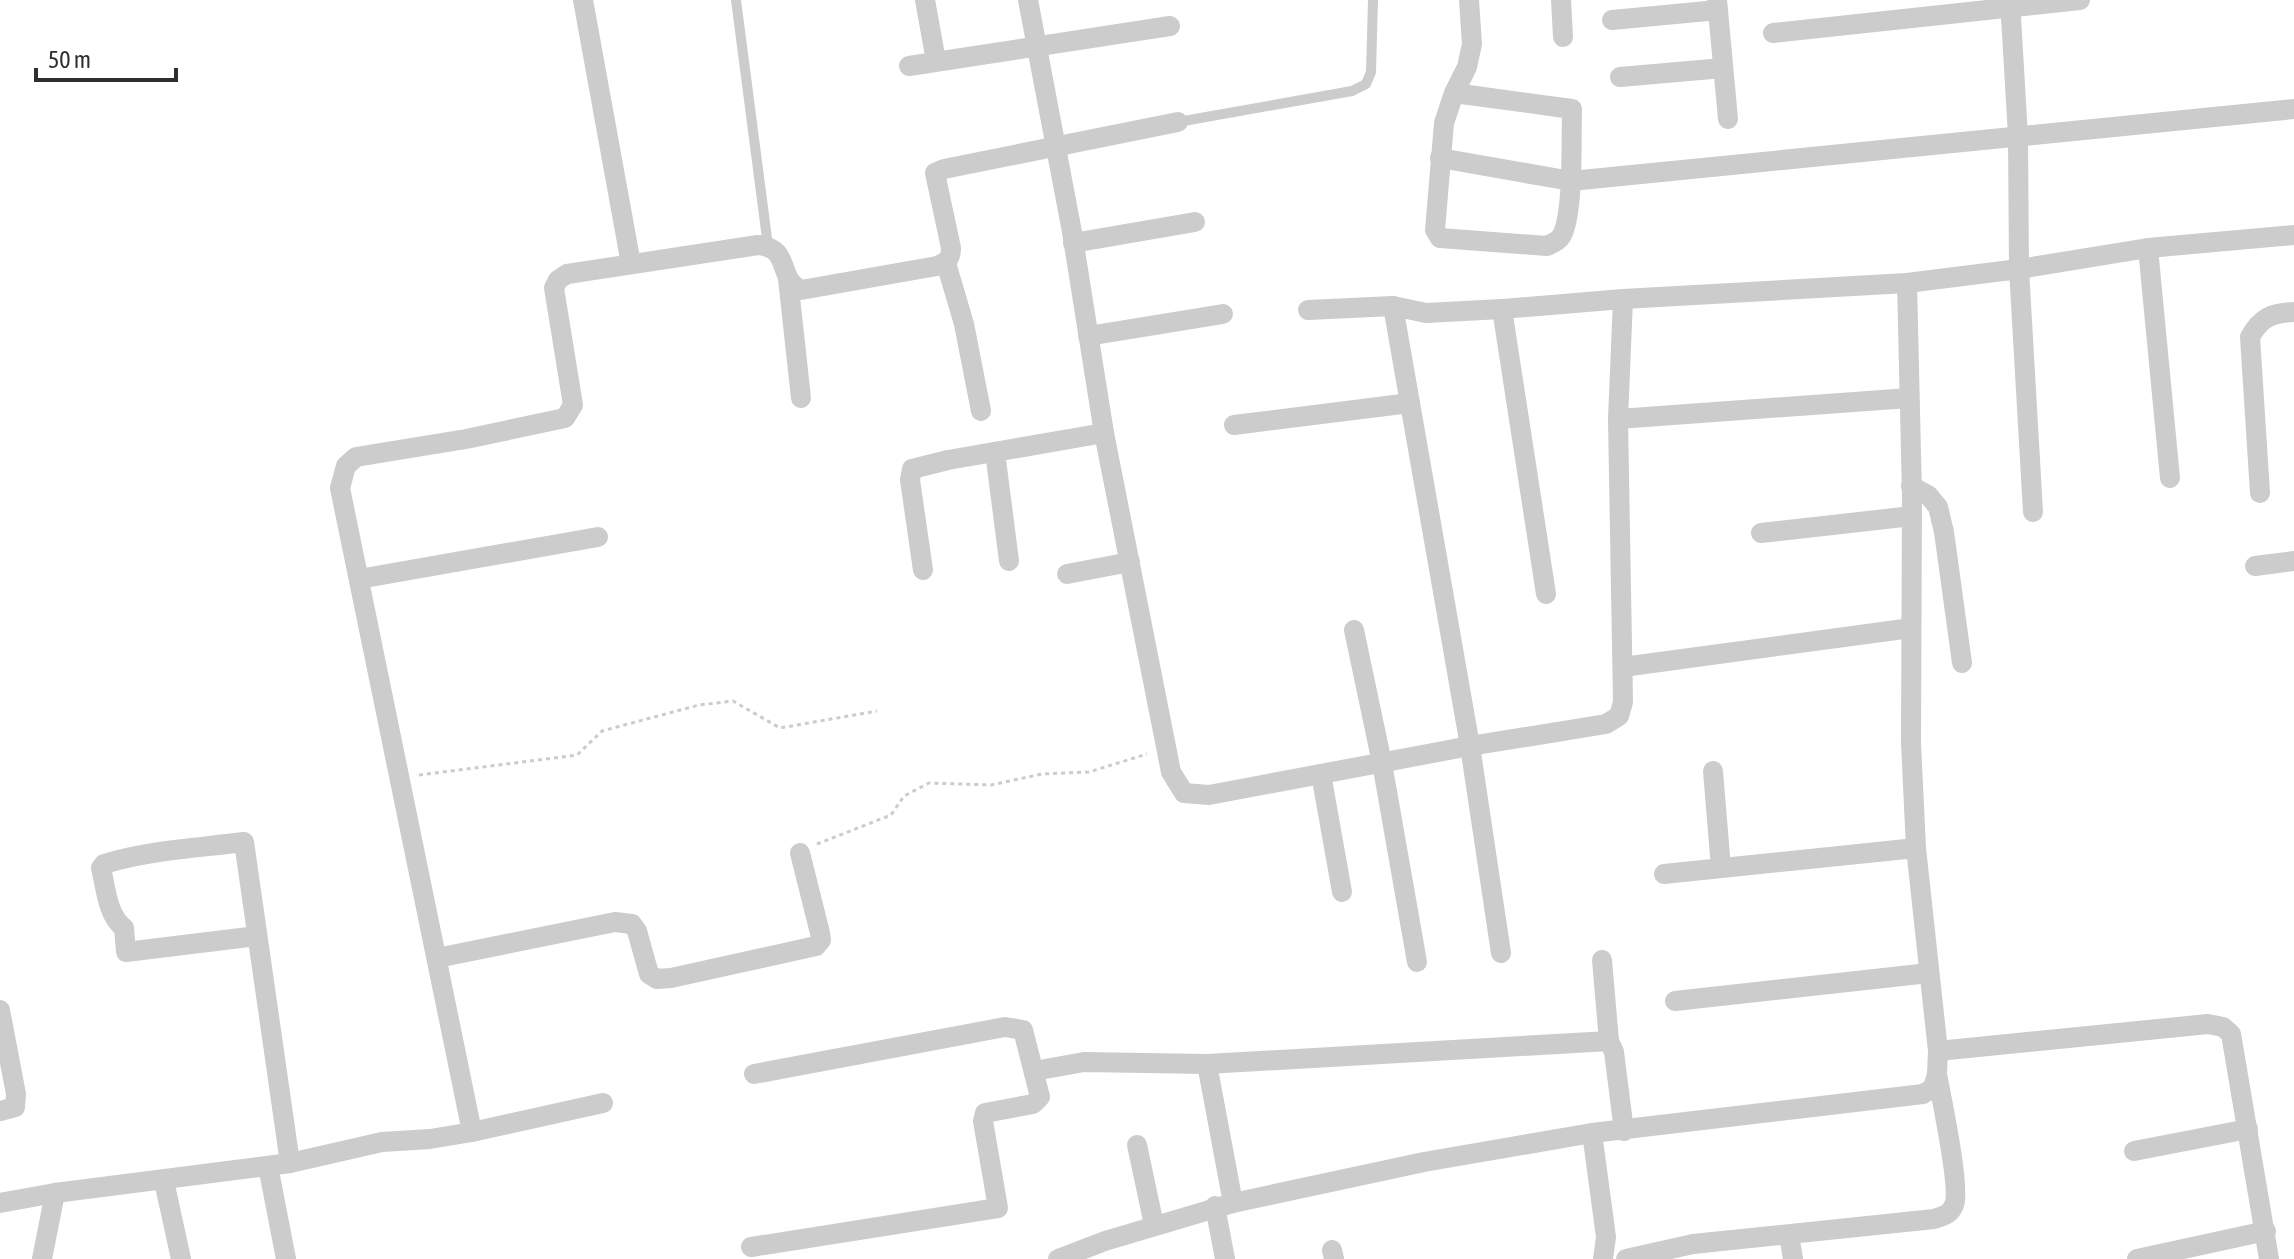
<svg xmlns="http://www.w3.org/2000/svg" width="2294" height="1259" font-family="'Asap Condensed',sans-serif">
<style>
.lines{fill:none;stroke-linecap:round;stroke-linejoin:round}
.path{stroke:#ccc;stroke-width:3;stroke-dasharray:4 4;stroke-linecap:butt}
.service{stroke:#ccc;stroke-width:10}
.minor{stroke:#ccc;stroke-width:20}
</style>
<rect width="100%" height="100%" fill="#fff"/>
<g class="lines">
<g class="path">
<path d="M419,775L577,755L602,731L699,705L733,701L780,728L877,711"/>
<path d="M817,844L891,815L904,796L929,783L991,785L1042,774L1089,772L1147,754"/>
</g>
<g class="service">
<path d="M736,0L768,246"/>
<path d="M1178,122L1352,91L1366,84L1371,72L1373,0"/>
</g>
<g class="minor">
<path d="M583,0L631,264"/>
<path d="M925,0L936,61"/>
<path d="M1028,0L1072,232L1104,433L1171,772L1184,793L1209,795L1470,746L1606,724L1619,716L1623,702L1618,419L1623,299"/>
<path d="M1561,0L1563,37"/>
<path d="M1717,0L1728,119"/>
<path d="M2010,0L2018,136L2019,269L2033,512"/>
<path d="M1612,20L1718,10"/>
<path d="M1773,33L2080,0"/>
<path d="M909,66L1170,26"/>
<path d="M1620,77L1723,68"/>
<path d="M1454,93L1572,109C1571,137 1574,212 1562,235C1559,241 1553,243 1547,246L1440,238L1435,230L1444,123L1454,93L1467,67L1472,44L1469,0"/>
<path d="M1440,158L1571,181L2294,109"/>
<path d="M1073,243L1195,222"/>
<path d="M2148,248L2170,478"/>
<path d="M946,263L964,324L981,411"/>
<path d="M788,279L801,398"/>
<path d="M1502,309L1623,299L1907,283L2019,269L2148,248L2294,235"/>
<path d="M1308,310L1393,306"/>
<path d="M1088,336L1223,314"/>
<path d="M1618,419L1909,398"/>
<path d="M1234,425L1410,403"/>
<path d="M995,452L1009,561"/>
<path d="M1911,486L1928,495L1938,507L1944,532L1962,663"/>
<path d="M2260,493L2250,337C2261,317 2272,313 2294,312"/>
<path d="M1761,533L1912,516"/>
<path d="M2255,566L2294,561"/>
<path d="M923,570L910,480L912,469L948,460L1104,433"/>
<path d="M1067,574L1130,562"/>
<path d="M359,579L598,537"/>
<path d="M1354,630L1382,763L1417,962"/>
<path d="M1623,667L1911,628"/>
<path d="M1713,771L1721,868"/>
<path d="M1321,774L1342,892"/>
<path d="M1664,874L1916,848"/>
<path d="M257,936L126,952L124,928C107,915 106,888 101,868L104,864C149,850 198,848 244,842L290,1163"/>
<path d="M1501,953L1470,746L1393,306L1426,313L1502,309L1546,594"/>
<path d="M437,958L615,922L632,924L637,931L649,974L657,979L671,978L816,946L821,940L820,933L800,853"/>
<path d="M1602,960L1609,1041"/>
<path d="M1675,1001L1929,973"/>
<path d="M0,1010L16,1094L15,1107L0,1111"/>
<path d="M1938,1051L2208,1024L2223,1027L2231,1034L2269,1259"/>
<path d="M1207,1064L1233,1203L1424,1162L1592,1133L1923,1094L1933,1088L1937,1074L1938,1051L1916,848L1911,743L1912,495L1907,283"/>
<path d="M1034,1071L1084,1062L1207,1064L1609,1041L1614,1052L1624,1131"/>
<path d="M472,1132L340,488L346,466L356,457L466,439L565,418L573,405L554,288L558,280L567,274L758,245C792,248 776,278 801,290L937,266C947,262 951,259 951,248L935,173L944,169L1178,122"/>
<path d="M1592,1133L1606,1237L1603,1259"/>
<path d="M1137,1145L1154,1225"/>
<path d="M2134,1151L2248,1129"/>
<path d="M268,1166L286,1259"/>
<path d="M164,1181L181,1259"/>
<path d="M0,1203L55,1193L290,1163L382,1142L430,1139L472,1132L603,1103"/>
<path d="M1215,1206L1225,1259"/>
<path d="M1789,1235L1793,1259"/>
<path d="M751,1247L998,1208L983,1121L985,1113L1033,1104L1040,1097L1023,1030L1005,1027L754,1074"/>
<path d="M1332,1250L1334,1259"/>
<path d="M42,1259L55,1193"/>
<path d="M1058,1259L1105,1241L1233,1203"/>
<path d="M1626,1259L1693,1244L1934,1219C1943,1216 1950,1215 1954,1205C1961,1190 1941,1096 1937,1074"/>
<path d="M2137,1259L2266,1231"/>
</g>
</g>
<path d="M36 68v12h140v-12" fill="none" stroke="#2f2f2f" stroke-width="4"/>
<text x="48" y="68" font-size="24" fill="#2f2f2f" stroke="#ffffff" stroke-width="6" paint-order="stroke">50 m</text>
</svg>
